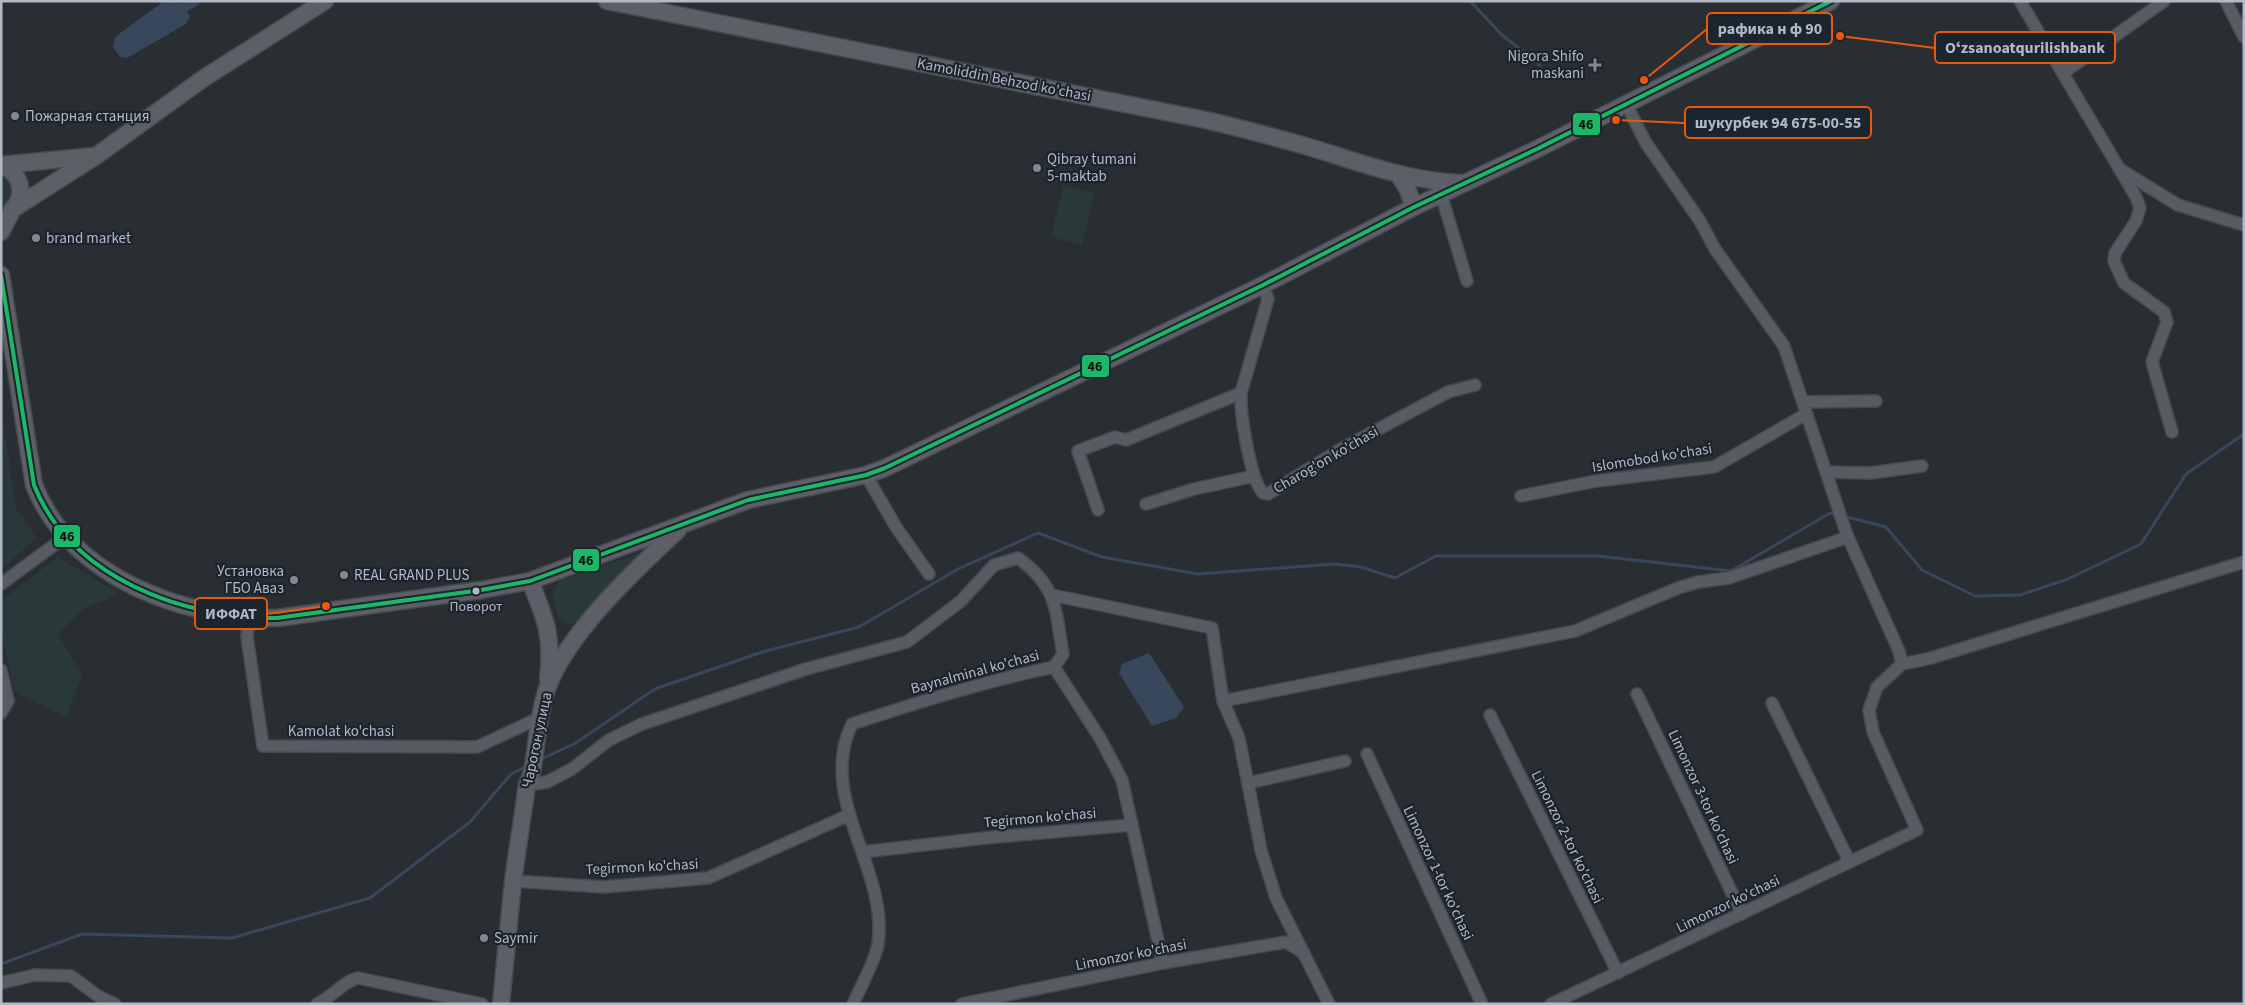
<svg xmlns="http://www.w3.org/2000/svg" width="2245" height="1005" font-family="'Source Sans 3',sans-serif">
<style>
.green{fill:#29393a}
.water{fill:#38475c}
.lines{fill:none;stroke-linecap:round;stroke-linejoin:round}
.stream{stroke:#38475c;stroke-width:3}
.canal{stroke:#38475c;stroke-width:10}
.minor-casing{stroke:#464a4e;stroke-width:14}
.secondary-casing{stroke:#464a4e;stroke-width:19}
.minor{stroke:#585b62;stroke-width:11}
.secondary{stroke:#5c6066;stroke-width:16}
.bus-1-casing{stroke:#1c242d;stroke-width:8}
.bus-1{stroke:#1ab867;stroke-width:4}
.poi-dot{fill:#828892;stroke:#1c242d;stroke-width:2}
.bus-dot{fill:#b2b9c5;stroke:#1c242d;stroke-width:2}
.labels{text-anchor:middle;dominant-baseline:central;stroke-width:4.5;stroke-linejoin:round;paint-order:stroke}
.bus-label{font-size:14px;fill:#b2b9c5;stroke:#1c242d}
.poi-label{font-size:15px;fill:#b2b9c5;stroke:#1c242d;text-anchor:start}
.street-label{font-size:15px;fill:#b2b9c5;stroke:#1c242d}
.leader{fill:none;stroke:#e8590c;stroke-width:2}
.callout-dot{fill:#e8590c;stroke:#1c242d;stroke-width:2}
.callout{fill:#1c242d;stroke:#e8590c;stroke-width:2}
.callout-label{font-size:16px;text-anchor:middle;font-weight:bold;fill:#b2b9c5}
.line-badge{stroke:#1c242d;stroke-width:2}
.pale-badge-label{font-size:14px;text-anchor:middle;font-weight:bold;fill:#111}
</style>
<rect width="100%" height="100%" fill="#292e33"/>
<g class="green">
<path d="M1,173L5,174L15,192L6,209L1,211Z"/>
<path d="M1063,186L1094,193L1082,245L1051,237Z"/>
<path d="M1,409L16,508L36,537L1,571Z"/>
<path d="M641,553L577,623L569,624L559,619L552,594L559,581Z"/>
<path d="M58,557L119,594L83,609L58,634L82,676L66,717L15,692L1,630V601Z"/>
</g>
<g class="water">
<path d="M164,1H181L190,17L186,24L127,58L120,57L113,47L115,37Z"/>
<path d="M1149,653L1184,707L1176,718L1152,726L1119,673L1122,664Z"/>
</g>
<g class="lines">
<g class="stream">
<path d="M1470,1L1502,35L1540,65"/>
<path d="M1843,516L1886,527L1922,570L1975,596L2020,595L2068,579L2141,544L2186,474L2244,434"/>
<path d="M539,760L574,744L655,689L762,652L859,627L958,569L1038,533L1102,557L1198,574L1335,564L1361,567L1395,578L1436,556H1598L1731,571L1830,513L1837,515"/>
<path d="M1,964L82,934L232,938L370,898L470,822L511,774L527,766"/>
</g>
<path class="canal" d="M185,7L195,1"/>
<defs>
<g id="minor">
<path d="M2020,1L2136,197L2140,208L2136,221L2115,253L2114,261L2124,283L2164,312L2167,322L2152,362L2172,432"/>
<path d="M2226,1L2244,37"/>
<path d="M2063,73L2164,1"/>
<path d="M1626,104L1646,143L1700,221L1715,249L1784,346L1847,535L1899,651L1902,664"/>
<path d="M2121,170L2178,205L2244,225"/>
<path d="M1441,194L1467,281"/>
<path d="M1263,285L1268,299L1241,393C1240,413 1250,479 1263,493L1268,494L1341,449L1448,392L1475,385"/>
<path d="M1803,402L1876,401"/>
<path d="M1826,472L1870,473L1922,466"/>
<path d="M866,475L896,527L929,574"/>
<path d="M1521,496L1596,481L1714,467L1806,414"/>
<path d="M1146,504L1194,489L1254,476"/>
<path d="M1098,510L1078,451L1115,437L1126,440L1241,393"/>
<path d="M1,584L65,537"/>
<path d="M1052,595L1212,628L1223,701L1239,738L1261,850L1276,898L1329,1004"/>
<path d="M249,619L247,637L263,746L477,747L541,717"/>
<path d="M1054,667L1100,738L1122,780L1163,963"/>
<path d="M1,670L8,701L1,713"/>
<path d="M1637,694L1742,914"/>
<path d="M1223,701L1575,631L1678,588L1698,582L1729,578L1848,537"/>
<path d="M1772,703L1849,861"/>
<path d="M1490,715L1618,973"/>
<path d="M1367,754L1482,1004"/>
<path d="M1248,783L1345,761"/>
<path d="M527,785L547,782L572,769L609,740L642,724L806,669L907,642L961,601L994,565L1018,558C1058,587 1055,609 1063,654L1054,667C986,681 918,702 852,724C816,798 889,869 878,944C876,959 860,988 853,1004"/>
<path d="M862,852L985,838L1131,825"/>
<path d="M513,881L604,887L708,878L849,815"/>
<path d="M1,983L35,975L71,976L98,996L115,1004"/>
<path d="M317,1004C333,996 344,981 358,978L482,1004"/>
<path d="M962,1004L1163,963L1286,942L1304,953"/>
<path d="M1551,1004L1917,830L1873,732L1869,710L1877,687L1902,664L1931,658L2244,562"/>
</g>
<g id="secondary">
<path d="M607,1L1206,120C1244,129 1282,139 1319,150C1366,165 1411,181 1460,183"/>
<path d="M1,165L94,156"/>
<path d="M1,165C21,173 27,194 12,210"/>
<path d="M1398,174L1407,188L1414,207"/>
<path d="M1,232L13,209L96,156L204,78L325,1"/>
<path d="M1,275L34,485C71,578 184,619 277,618L481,590L530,581L748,500L866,475L885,468L1263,285L1414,207L1537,149L1831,1"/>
<path d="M530,581C546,620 553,636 548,679"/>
<path d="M501,1004L513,881L527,785L532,772C537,745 538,714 547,689C567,633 635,570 678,530"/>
</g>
</defs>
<use href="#minor" class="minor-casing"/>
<use href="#secondary" class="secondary-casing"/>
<use href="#minor" class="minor"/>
<use href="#secondary" class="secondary"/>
<defs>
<path id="bus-1" d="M1,275L34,485C71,578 184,619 277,618L481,590L530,581L748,500L866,475L885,468L1263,285L1414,207L1537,149L1831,1"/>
</defs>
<use href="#bus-1" class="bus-1-casing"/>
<use href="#bus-1" class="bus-1"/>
</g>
<g class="poi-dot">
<path d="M1592.5 57.5h5v5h5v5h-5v5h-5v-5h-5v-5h5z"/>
<circle cx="15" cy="116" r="5"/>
<circle cx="1037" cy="168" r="5"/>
<circle cx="36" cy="238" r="5"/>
<circle cx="344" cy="575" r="5"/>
<circle cx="294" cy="580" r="5"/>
<circle cx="484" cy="938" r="5"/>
</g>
<circle class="bus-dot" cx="476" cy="591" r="4.5"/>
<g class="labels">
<g class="bus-label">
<text x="476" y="607">Поворот</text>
</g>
<g class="poi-label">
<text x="1584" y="56" text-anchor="end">Nigora Shifo<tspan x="1584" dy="17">maskani</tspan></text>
<text x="25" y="116">Пожарная станция</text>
<text x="1047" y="159">Qibray tumani<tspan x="1047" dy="17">5-maktab</tspan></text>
<text x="46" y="238">brand market</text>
<text x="284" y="571" text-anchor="end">Установка<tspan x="284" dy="17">ГБО Аваз</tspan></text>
<text x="354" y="575">REAL GRAND PLUS</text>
<text x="494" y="938">Saymir</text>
</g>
<g class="street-label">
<text transform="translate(1004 80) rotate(11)">Kamoliddin Behzod ko'chasi</text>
<text transform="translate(1652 458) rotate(-9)">Islomobod ko'chasi</text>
<text transform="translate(1326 460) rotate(-30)">Charog'on ko'chasi</text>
<text transform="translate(975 672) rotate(-15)">Baynalminal ko'chasi</text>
<text x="341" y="731">Kamolat ko'chasi</text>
<text transform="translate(537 740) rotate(-78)">Чарогон улица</text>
<text transform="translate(1703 797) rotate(65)">Limonzor 3-tor ko'chasi</text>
<text transform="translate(1040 818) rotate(-5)">Tegirmon ko'chasi</text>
<text transform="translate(1567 837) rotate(64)">Limonzor 2-tor ko'chasi</text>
<text transform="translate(642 867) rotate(-3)">Tegirmon ko'chasi</text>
<text transform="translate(1438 873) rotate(65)">Limonzor 1-tor ko'chasi</text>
<text transform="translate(1728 904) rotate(-26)">Limonzor ko'chasi</text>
<text transform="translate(1131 955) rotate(-11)">Limonzor ko'chasi</text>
</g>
</g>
<path class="leader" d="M1644 80L1707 29M1840 36L1935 48M1616 120L1685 123M326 606L267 614"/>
<g class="callout-dot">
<circle cx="1644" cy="80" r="5"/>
<circle cx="1840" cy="36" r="5"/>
<circle cx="1616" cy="120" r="5"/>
<circle cx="326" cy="606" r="5"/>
</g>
<g class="callout">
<rect x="1707" y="13" width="125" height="31" rx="5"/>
<rect x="1935" y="32" width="180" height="31" rx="5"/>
<rect x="1685" y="107" width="186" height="31" rx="5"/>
<rect x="195" y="598" width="72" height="31" rx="5"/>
</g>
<g class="callout-label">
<text x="1770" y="34">рафика н ф 90</text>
<text x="2025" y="53">Oʻzsanoatqurilishbank</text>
<text x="1778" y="128">шукурбек 94 675-00-55</text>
<text x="231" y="619">ИФФАТ</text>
</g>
<g class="line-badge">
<rect x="1572" y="112" width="29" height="24" rx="5" fill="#1ab867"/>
<rect x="1081" y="354" width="29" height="24" rx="5" fill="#1ab867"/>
<rect x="53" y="524" width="28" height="24" rx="5" fill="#1ab867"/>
<rect x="572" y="548" width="28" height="24" rx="5" fill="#1ab867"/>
</g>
<g class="pale-badge-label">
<text x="1586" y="129">46</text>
<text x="1095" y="371">46</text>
<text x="67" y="541">46</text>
<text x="586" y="565">46</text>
</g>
<rect width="2245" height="1005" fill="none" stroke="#b2b9c5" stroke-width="5"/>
</svg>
